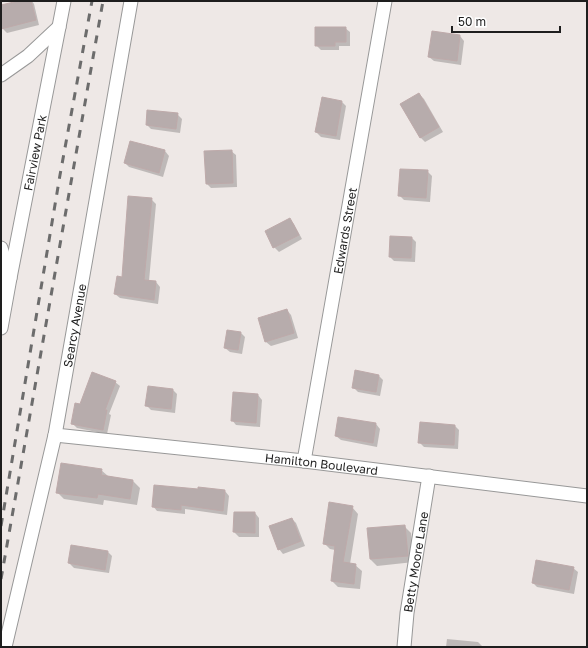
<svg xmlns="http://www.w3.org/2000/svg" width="588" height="648" font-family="'Golos Text',sans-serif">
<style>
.shadow{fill:#0003}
.building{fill:#b7acac;stroke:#beaaaa}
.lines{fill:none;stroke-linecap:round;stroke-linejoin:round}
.minor-casing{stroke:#989898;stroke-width:15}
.minor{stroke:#fff;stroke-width:13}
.rail{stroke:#6c6c6c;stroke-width:3;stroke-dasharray:8 8;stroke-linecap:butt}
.labels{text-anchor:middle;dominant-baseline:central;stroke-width:3.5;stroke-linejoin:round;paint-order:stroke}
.street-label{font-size:12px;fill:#1e1e1e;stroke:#fff}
</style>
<rect width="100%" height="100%" fill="#eee8e6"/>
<g class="shadow">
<path d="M22,1H32L34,4L39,25L7,33L2,28L1,24V6Z"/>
<path d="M345,28L350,32V46H339V50H321L316,45Z"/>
<path d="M460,36L464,41L461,65L434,61L429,57Z"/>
<path d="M419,94L424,99L443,132L425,142L421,138L401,105Z"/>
<path d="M342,102L346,106L340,140L321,137L316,132Z"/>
<path d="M177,114L182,119L180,133L151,129L147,125Z"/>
<path d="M130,142L165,151L169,156L163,177L129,167L125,163Z"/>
<path d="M231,151L236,155L237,187L211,188L207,184Z"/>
<path d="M427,171L432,176L430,202L404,200L400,196Z"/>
<path d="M151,199L156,204L149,281L156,282L160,287L158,304L120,298L115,294L123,278Z"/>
<path d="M290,219L294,224L302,239L279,252L274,247Z"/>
<path d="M412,238L416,242L415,262L394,261L390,257Z"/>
<path d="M287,310L291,315L298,338L271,346L266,342Z"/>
<path d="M240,332L245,337L242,354L230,352L225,348Z"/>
<path d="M379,376L383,380L380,396L358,392L353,387Z"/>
<path d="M115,382L120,386L109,414L111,415L107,434L77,428L72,423L81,405Z"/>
<path d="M173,390L177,394L175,413L151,410L146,405Z"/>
<path d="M234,393L258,395L262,400L260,427L236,425L232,420Z"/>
<path d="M376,424L380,429L377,447L341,440L336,436Z"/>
<path d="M455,426L459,430L458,449L424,447L419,442Z"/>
<path d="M101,470L108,476L133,481L140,488L137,505L104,500L103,505L64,499L57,492Z"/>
<path d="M199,488L225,491L229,496L227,515L185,509V514L157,511L153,506L198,490Z"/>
<path d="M352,507L358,514L350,564L355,565L362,571L360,589L338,587L332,581L335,550L330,549L324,543Z"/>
<path d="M235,513H255L259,518V537H239L234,532Z"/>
<path d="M292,519L296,523L305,546L283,554L279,549Z"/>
<path d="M404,526L411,533L414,562L377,566L370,559Z"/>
<path d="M108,552L112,556L109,573L74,568L69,563Z"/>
<path d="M573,568L578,572L574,594L537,587L533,583Z"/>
<path d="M447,639L478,642L483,647H446Z"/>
</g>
<g class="building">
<path d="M18,1H31L36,20L1,29V5Z"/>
<path d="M315,27H346V42H335V46H315Z"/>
<path d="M432,31L460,35L457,61L428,57Z"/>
<path d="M419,93L439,127L420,138L400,104Z"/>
<path d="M322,97L342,101L336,136L315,132Z"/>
<path d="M147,110L178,113L176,129L146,125Z"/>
<path d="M130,141L165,150L159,173L124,163Z"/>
<path d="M232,150L233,183L206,184L204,151Z"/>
<path d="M400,169L428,170L426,198L398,196Z"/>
<path d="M128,196L152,198L144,280L156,281L154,300L114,294L117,276L122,277Z"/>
<path d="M290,218L299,235L273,248L265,231Z"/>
<path d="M390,236L412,237L411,258L389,257Z"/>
<path d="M287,309L294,333L265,342L258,318Z"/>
<path d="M227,330L241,332L238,350L224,348Z"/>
<path d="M355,370L379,375L376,392L352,388Z"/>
<path d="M92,372L116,381L105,410H107L103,430L71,424L75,403L80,404Z"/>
<path d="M148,386L173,389L171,409L145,406Z"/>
<path d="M233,392L258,394L256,423L231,421Z"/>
<path d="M338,417L376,423L373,443L335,436Z"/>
<path d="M420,422L455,425L454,445L418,443Z"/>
<path d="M61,463L102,469L101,475L133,480L130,499L98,494L97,498L56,493Z"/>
<path d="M154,485L198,489V487L225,490L223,511L181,505V510L152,507Z"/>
<path d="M329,502L353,506L343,562L356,564L354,584L331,581L335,546L323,544Z"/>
<path d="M234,512H255V533L233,532Z"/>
<path d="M292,518L301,541L278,550L269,526Z"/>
<path d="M405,525L408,556L370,559L367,528Z"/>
<path d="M71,545L108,551L105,570L68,563Z"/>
<path d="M536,560L574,567L569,590L532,583Z"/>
</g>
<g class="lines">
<defs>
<g id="minor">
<path d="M1,75L28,56L59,27L64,1"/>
<path d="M1,248L10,278L1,328"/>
<path id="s1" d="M1,280L10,278L59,27"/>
<path id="s2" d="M55,435L304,461L587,496"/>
<path id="s3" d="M304,461L385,1"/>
<path id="s4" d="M5,647L55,435L131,1"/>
<path id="s5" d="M404,647L407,613L429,476"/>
</g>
</defs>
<use href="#minor" class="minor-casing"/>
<use href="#minor" class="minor"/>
<g class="rail">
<path d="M1,526L60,175L92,1"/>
<path d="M1,579L103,1"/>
</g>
</g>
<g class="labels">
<g class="street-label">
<text stroke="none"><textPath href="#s1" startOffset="137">Fairview Park</textPath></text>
<text stroke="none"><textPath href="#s3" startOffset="234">Edwards Street</textPath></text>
<text stroke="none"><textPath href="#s4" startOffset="329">Searcy Avenue</textPath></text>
<text stroke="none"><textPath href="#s2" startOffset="268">Hamilton Boulevard</textPath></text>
<text stroke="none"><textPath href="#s5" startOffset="86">Betty Moore Lane</textPath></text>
</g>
</g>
<rect width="588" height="648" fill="none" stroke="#1e1e1e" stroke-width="4"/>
<path d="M452 26v6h108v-6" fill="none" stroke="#1e1e1e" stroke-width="2"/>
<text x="458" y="26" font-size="12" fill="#1e1e1e" stroke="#ffffff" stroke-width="3" paint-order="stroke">50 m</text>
</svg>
